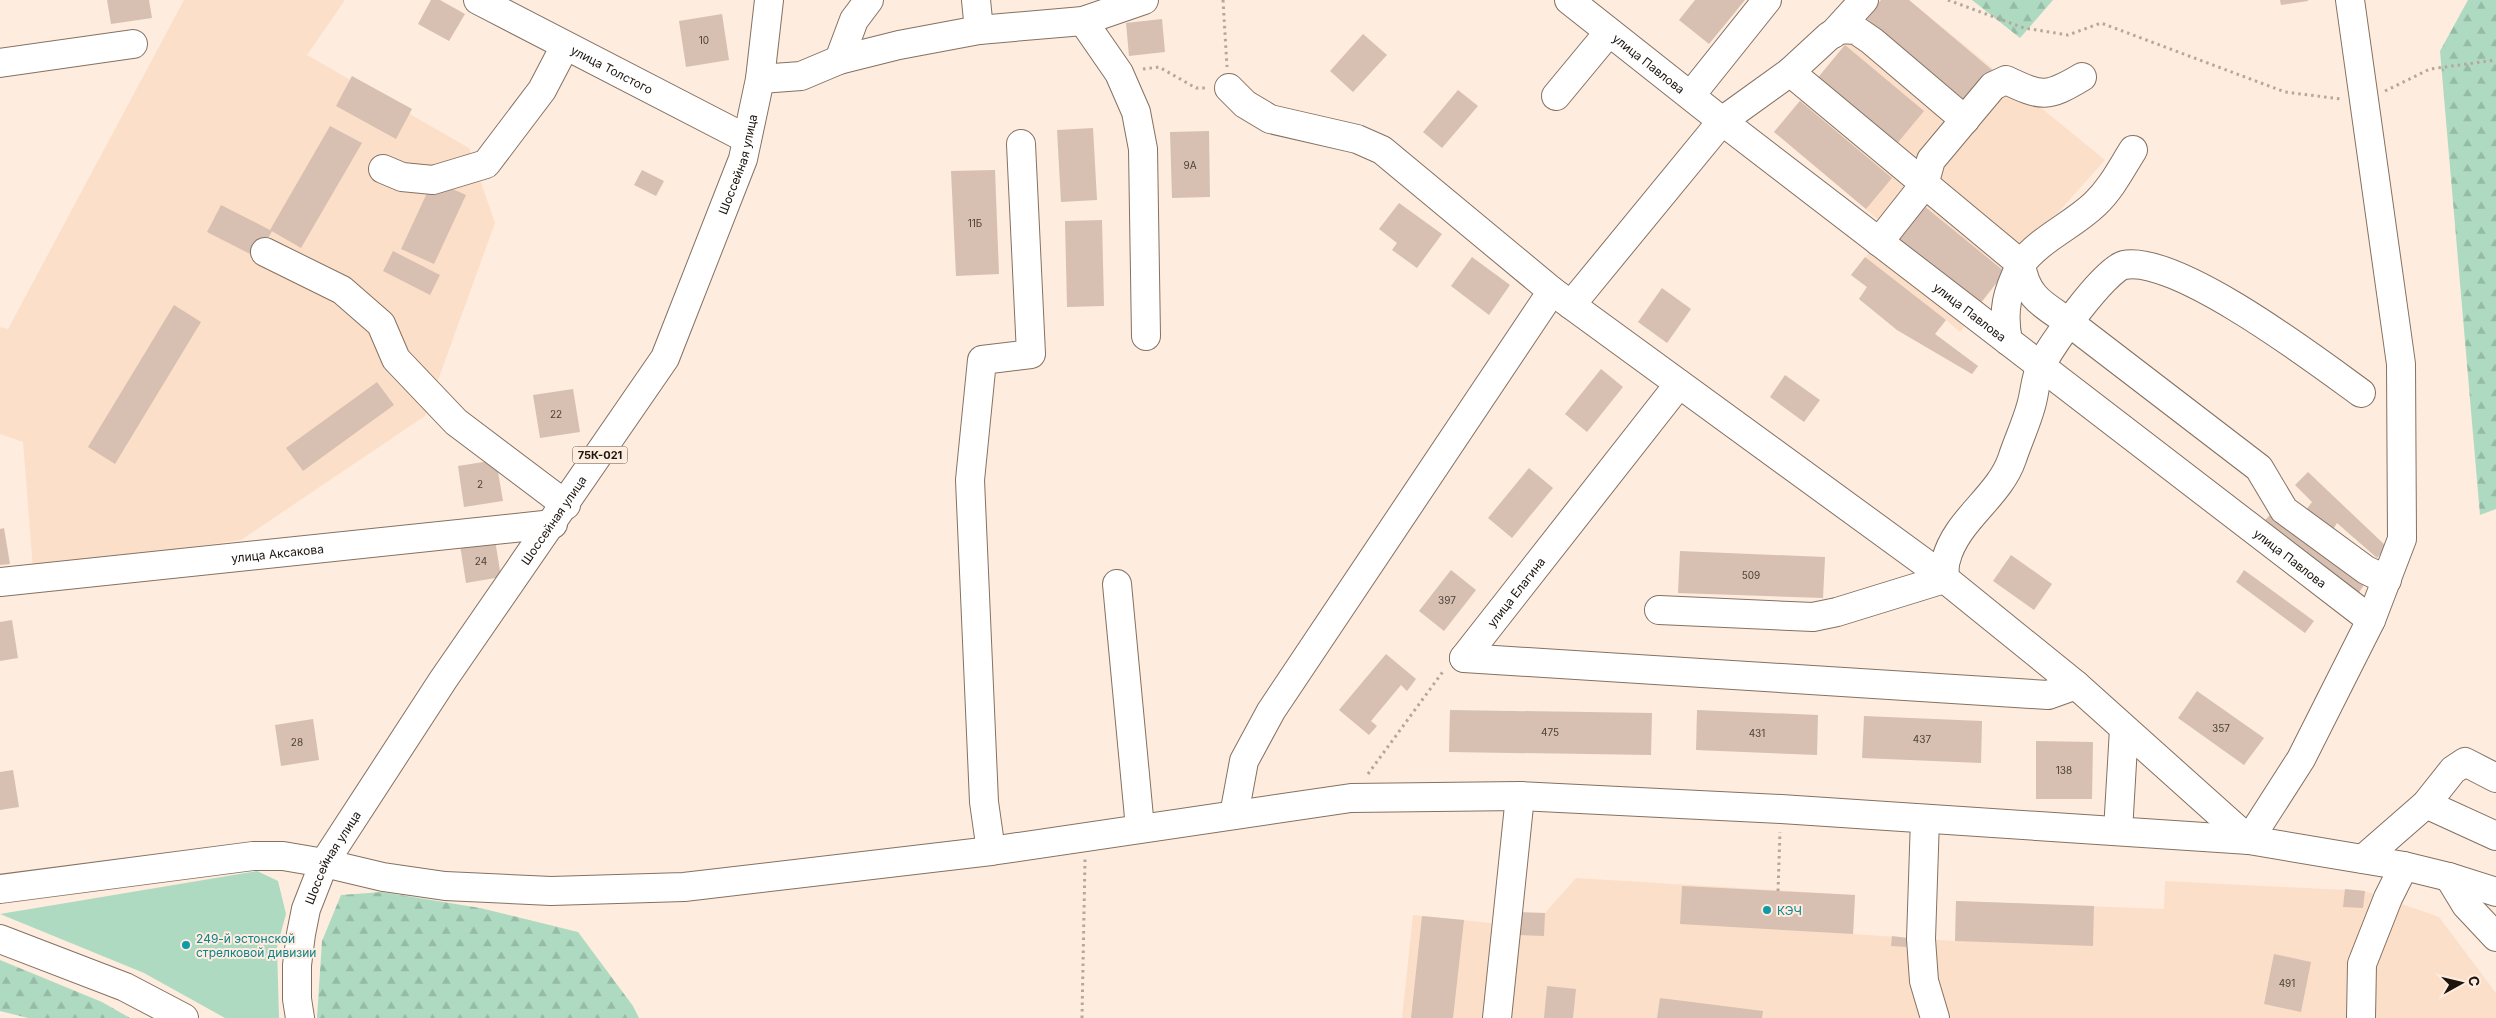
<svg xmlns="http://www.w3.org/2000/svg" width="2496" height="1018" font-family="Inter,sans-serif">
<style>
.built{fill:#fcdfc9}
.grass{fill:#aedac1}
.forest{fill:url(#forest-firs)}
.building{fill:#d7c0b1}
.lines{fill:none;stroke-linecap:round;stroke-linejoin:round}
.minor-casing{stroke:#847162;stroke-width:30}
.major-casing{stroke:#847162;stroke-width:30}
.path{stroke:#b6a79b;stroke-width:3;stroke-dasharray:2.5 4;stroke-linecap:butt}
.minor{stroke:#fff;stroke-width:28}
.major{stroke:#fff;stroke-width:28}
.culture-dot{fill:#0f9aa8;stroke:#feecde;stroke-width:2}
.labels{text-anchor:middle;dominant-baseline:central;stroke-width:4;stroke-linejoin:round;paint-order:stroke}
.number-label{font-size:10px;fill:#4b3f37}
.shield{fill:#feecde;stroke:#60554c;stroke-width:1}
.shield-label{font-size:11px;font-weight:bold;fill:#1c140e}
.street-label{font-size:12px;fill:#1c140e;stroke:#feecde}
.culture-label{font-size:12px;fill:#0d838f;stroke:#feecde;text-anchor:start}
</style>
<defs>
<pattern id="forest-firs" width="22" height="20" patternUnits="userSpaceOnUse" patternTransform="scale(1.25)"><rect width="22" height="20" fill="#aedac1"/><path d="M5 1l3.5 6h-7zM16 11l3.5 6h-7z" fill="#95baa5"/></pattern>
</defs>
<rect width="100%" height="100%" fill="#feecde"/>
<g class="built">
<path d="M184,0H345L307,55L469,148L495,223L425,416L241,540L33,569L23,442L0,434V327L8,329Z"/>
<path d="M1881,0H1909L2105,160L2005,272L1960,332L1946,320L1935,334L1978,366L1972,374L1897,330L1859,299L1867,287L1851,275L1889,229L1774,132Z"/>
<path d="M1576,878L1855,895L1853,934L1955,941L1956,901L2164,909L2165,881L2365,891L2439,917L2496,993V1018H1402L1413,915L1519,926L1545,913Z"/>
</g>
<path class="grass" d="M257,871L278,881L286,914L277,947L279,1018H225L144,973L0,914Z"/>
<g class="forest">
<path d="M1972,0H2053L2020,38Z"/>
<path d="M2468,0H2496V509L2480,515L2440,51Z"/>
<path d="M382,892L480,908L578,932L633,1006L639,1018H317L322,941L341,895Z"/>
<path d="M0,960L102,1002L130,1018H28L0,1011Z"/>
</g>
<g class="building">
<path d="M107,0H149L152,18L111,24Z"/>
<path d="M431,0H440L465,14L449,41L418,24Z"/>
<path d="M1695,0H1745L1709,44L1679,20Z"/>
<path d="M1881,0H1909L1992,70L1966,101L1866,18Z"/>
<path d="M2280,0H2308V1L2281,5Z"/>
<path d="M722,14L729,60L686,67L679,21Z"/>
<path d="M1162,19L1165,52L1129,56L1126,23Z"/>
<path d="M1363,34L1387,55L1353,92L1330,71Z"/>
<path d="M1845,45L1924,111L1895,146L1816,80Z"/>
<path d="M352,76L412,109L396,139L336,106Z"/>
<path d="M1458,90L1478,106L1442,148L1423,132Z"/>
<path d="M1800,101L1892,178L1866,209L1774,132Z"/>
<path d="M330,126L362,143L301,248L270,230Z"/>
<path d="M1093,128L1097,200L1061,202L1057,130Z"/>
<path d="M1209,131L1210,197L1172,198L1170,132Z"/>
<path d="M642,170L664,181L656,196L634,185Z"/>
<path d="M995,170L999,274L956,276L951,171Z"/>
<path d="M433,180L466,195L434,264L401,249Z"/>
<path d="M1399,203L1442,234L1417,268L1392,250L1397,243L1379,229Z"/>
<path d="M221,205L272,231L258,258L207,232Z"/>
<path d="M1924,206L2005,272L1979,305L1897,238Z"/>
<path d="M1102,220L1104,306L1067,307L1065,221Z"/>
<path d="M393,251L440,275L430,295L383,271Z"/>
<path d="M1472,257L1510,285L1489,315L1451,286Z"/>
<path d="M1865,257L1946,320L1935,334L1978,366L1972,374L1897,330L1859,299L1867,287L1851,275Z"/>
<path d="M1662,288L1691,309L1667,343L1638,322Z"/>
<path d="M174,305L201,322L115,464L88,447Z"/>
<path d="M1601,369L1623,387L1587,432L1565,414Z"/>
<path d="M1785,375L1820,400L1804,422L1770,397Z"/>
<path d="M377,382L394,405L303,471L286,448Z"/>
<path d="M573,389L580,432L540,438L533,395Z"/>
<path d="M496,460L503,501L464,507L458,466Z"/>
<path d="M1529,468L1553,488L1512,538L1488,518Z"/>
<path d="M2308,472L2387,547L2377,558L2337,523L2328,538L2303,514L2312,502L2295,485Z"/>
<path d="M2273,512L2364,585L2354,600L2260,525Z"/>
<path d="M4,528L10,564L0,565V529Z"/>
<path d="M495,540L501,577L466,583L460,545Z"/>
<path d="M1680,551L1825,557L1823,598L1678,593Z"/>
<path d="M2011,555L2052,584L2034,610L1993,581Z"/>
<path d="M1451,570L1476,590L1444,631L1419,611Z"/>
<path d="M2244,570L2314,621L2305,633L2236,582Z"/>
<path d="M12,620L18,658L0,661V622Z"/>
<path d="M1386,654L1416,679L1407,691L1401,685L1371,721L1377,726L1369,735L1339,710Z"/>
<path d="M2197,691L2264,738L2244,765L2178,718Z"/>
<path d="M1450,710L1652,713L1651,755L1449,752Z"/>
<path d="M1697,710L1818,715L1817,755L1696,750Z"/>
<path d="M1864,716L1982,721L1981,763L1862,758Z"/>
<path d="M313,719L319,760L281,766L275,725Z"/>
<path d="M2036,741L2093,742L2092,799H2036Z"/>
<path d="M13,770L19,807L0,810V772Z"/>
<path d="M1682,886L1855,895L1853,934L1680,924Z"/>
<path d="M2345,889L2365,891L2363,908L2343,907Z"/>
<path d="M1956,901L2094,906L2093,946L1955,941Z"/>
<path d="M1519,912L1545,913L1544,936L1518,935Z"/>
<path d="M1422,916L1464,920L1453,1018H1411Z"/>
<path d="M1892,936L1907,938L1906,947L1891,946Z"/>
<path d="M2274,954L2311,962L2301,1012L2264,1004Z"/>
<path d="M1547,986L1576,989L1573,1018H1544Z"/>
<path d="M1660,998L1763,1011L1762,1018H1657Z"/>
</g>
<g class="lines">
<defs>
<g id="minor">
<path id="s1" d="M478,0L747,139"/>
<path d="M976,0L979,30"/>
<path id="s2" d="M1569,0L1722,121L2371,620"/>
<path d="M1083,21L1119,73L1136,112L1143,149L1146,336"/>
<path d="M1833,34L1864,0"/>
<path d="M839,60L854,20L869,0"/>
<path d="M0,63L133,44"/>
<path d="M1790,72L2021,264C2007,292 2002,310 2008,341"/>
<path d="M760,79L801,76L839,60L899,45L979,30L1083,21L1144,0"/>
<path d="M1229,88L1245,104L1270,119L1357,139L1382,150L1552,291L1929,566L2076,685L2249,840"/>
<path d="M1691,95L1767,0"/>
<path d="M1556,96L1609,32"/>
<path d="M2133,150C2121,169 2111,189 2095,204C2072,226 2041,238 2021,264C2026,298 2044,305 2070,323L2259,468L2284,510L2366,570L2387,580"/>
<path d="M383,169L402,177L433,180L486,164L542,90L565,46"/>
<path d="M1879,242L1924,185L1931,160L1993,86L2006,80C2042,97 2047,98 2082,77"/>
<path d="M265,252L342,290L381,324L396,359L456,422L566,505"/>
<path d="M1571,305L1722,121L1790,72L1829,36L1841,29L1856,30L1872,41L1965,120"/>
<path id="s3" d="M0,582L553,524"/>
<path d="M1117,584L1140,828"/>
<path d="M1659,610L1813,617L1837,612L1944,579C1945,573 1944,566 1946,560C1956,520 1999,497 2012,459C2018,441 2026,424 2031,406C2035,393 2035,378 2041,366C2050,346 2105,269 2124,265C2176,254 2317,361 2361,393"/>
<path d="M1464,658L2048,695L2076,685"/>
<path id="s4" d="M1464,658L1679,384"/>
<path d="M2426,804L2496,836"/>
<path d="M1234,815L1244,761L1271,711L1552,291"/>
<path d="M1925,819L1921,939L1924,981L1935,1018"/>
<path d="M2118,831L2124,729"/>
<path d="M2249,840L2301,759L2371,620L2402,539L2401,364L2350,0"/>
<path d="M991,851L984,802L970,480L982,360L1031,354L1021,144"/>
<path d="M2363,859L2426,804L2453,770L2465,762L2496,778"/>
<path d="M324,863L383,877L445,886L551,891L684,887L991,851L1351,798L1520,796L1781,809L2249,840L2404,866L2449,877L2496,892"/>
<path d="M2449,877L2466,905L2496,937"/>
<path d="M1497,1018L1520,796"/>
<path d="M2361,1018L2362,964L2388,898L2404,866"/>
</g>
<g id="major">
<path d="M0,889L253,856H283L324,863"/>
<path d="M0,939L125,987L184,1018"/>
<path id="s5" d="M300,1018L297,999V965L301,934L306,909L324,863L443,680L665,358L743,159L760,79L769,0"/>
</g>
</defs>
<use href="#minor" class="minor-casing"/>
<use href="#major" class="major-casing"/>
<g class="path">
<path d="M1223,0L1227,67"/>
<path d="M1948,0L2024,28L2068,35L2101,23L2285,92L2341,99"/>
<path d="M1143,69L1159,67L1196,88H1206"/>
<path d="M2385,91L2430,69L2496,60"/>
<path d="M1368,774L1444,670"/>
<path d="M1778,891L1780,832"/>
<path d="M1082,1018L1085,859"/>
</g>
<use href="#minor" class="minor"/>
<use href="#major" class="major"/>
</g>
<g class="culture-dot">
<circle cx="1767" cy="910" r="5"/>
<circle cx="186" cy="945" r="5"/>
</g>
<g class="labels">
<g class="number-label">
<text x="704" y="40">10</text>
<text x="1190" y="165">9А</text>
<text x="975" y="223">11Б</text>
<text x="556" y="414">22</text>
<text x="480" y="484">2</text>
<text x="481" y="561">24</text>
<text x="1751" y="575">509</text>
<text x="1447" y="600">397</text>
<text x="2221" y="728">357</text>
<text x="1550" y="732">475</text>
<text x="1757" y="733">431</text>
<text x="1922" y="739">437</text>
<text x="297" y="742">28</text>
<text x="2064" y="770">138</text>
<text x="2287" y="983">491</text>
</g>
<rect class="shield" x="572.5" y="446.5" width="55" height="17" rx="4"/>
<g class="shield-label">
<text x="600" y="455">75К-021</text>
</g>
<g class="street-label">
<text stroke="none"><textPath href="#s2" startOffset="102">улица Павлова</textPath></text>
<text stroke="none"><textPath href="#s1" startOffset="151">улица Толстого</textPath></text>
<text stroke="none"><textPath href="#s5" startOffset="976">Шоссейная улица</textPath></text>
<text stroke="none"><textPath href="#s2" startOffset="508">улица Павлова</textPath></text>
<text stroke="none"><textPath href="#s5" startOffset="572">Шоссейная улица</textPath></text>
<text stroke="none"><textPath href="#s3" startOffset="279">улица Аксакова</textPath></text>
<text stroke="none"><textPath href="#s2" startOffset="912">улица Павлова</textPath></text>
<text stroke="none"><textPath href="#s4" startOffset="84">улица Елагина</textPath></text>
<text stroke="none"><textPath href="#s5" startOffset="168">Шоссейная улица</textPath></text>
</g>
<g class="culture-label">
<text x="1777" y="910">КЭЧ</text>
<text x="196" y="938">249-й эстонской<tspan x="196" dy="14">стрелковой дивизии</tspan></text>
</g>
</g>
<g transform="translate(2461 983) rotate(82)" stroke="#feecde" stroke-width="4" paint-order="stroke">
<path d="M0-4L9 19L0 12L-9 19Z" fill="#1c140e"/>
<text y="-8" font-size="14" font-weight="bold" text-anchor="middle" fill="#1c140e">С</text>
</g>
</svg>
